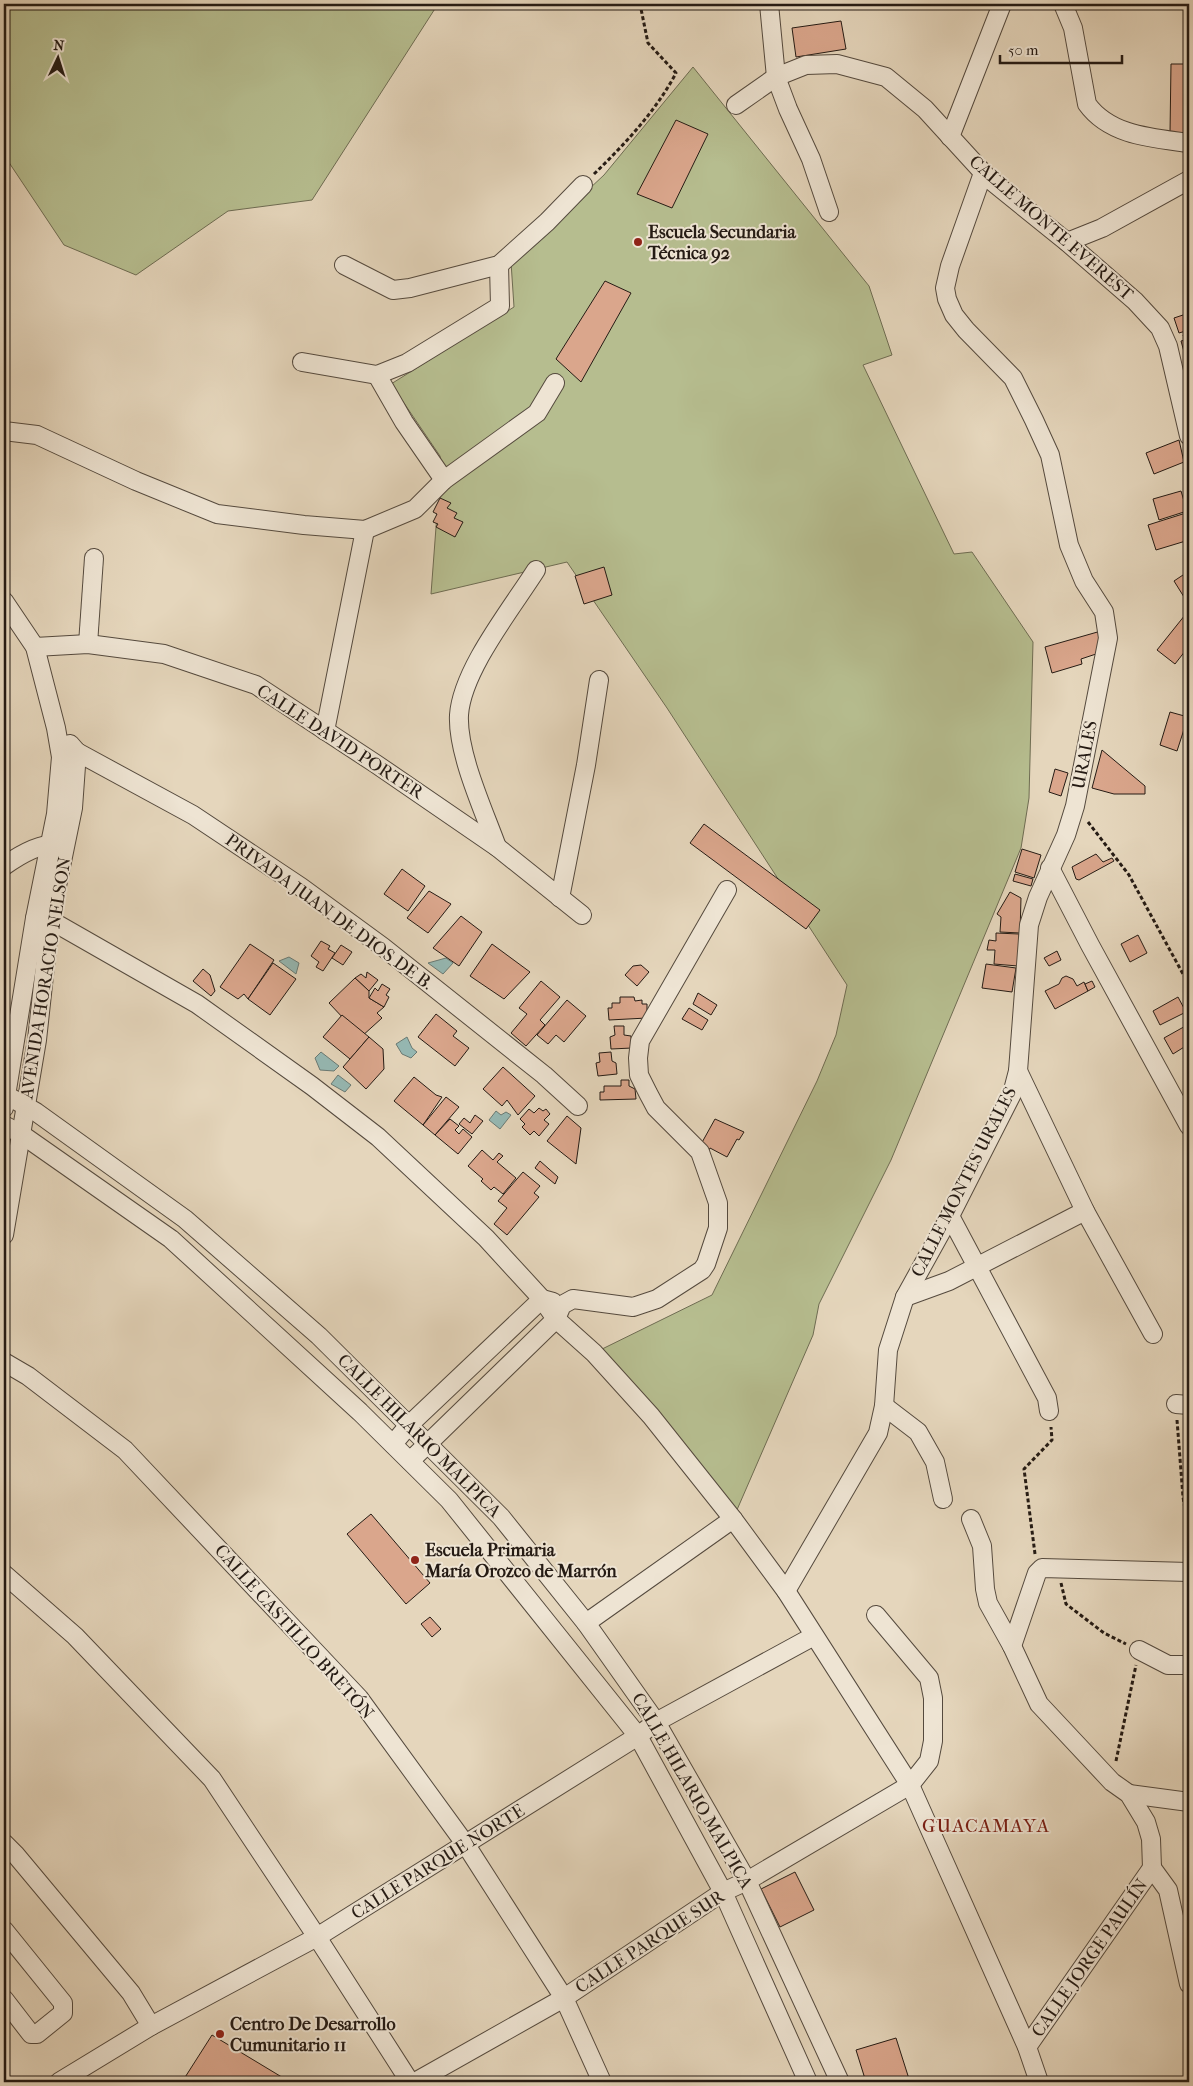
<svg xmlns="http://www.w3.org/2000/svg" width="1193" height="2086" font-family="'IM FELL French Canon',serif">
<style>
.green{fill:#b6bd8f;stroke:#6e6c52}
.water{fill:#96b9b4;stroke:#697a74}
.building{fill:#daa68c;stroke:#251b14}
.lines{fill:none;stroke-linecap:round;stroke-linejoin:round}
.minor-casing{stroke:#554a3e;stroke-width:20}
.path{stroke:#251b14;stroke-width:3;stroke-dasharray:4 2.5;stroke-linecap:butt}
.minor{stroke:#eee4d3;stroke-width:18}
.poi-dot{fill:#8f2418;stroke:#eee4d3;stroke-width:2}
.labels{text-anchor:middle;dominant-baseline:central;stroke-width:4;stroke-linejoin:round;paint-order:stroke}
.street-label{font-size:18px;fill:#251b14;stroke:#eee4d3}
.poi-label{font-size:18px;font-weight:bold;fill:#251b14;stroke:#eee4d3;text-anchor:start}
.neighbourhood-label{font-size:19px;letter-spacing:1px;fill:#7a1f14;stroke:#eee4d3}
</style>
<rect width="100%" height="100%" fill="#e5d6bc"/>
<filter id="stains"><feTurbulence type="fractalNoise" baseFrequency=".004" numOctaves="4"/><feColorMatrix values="0 0 0 0 .2 0 0 0 0 .09 0 0 0 0 .02 0 0 0 .5 -.17"/></filter>
<radialGradient id="worn" r=".72"><stop offset=".6" stop-color="#630" stop-opacity="0"/><stop offset="1" stop-color="#630" stop-opacity=".3"/></radialGradient>
<g class="green">
<path d="M4,4H438L312,200L228,211L136,275L64,245L4,155Z"/>
<path d="M693,67L869,286L892,355L863,365L954,554L972,552L1033,642L1029,798L1021,848L891,1160L819,1304L813,1335L733,1519L594,1353L712,1295L817,1081L836,1035L847,985L667,708L567,562L431,594L437,514L444,480L440,456L391,384L514,307L511,262L604,175Z"/>
</g>
<g class="water">
<path d="M289,957L299,963L296,974L279,961Z"/>
<path d="M446,958L453,963L443,974L428,963Z"/>
<path d="M407,1037L412,1048L417,1052L411,1058L402,1054L396,1044Z"/>
<path d="M321,1052L339,1066L334,1071L320,1070L315,1058Z"/>
<path d="M338,1075L351,1085L345,1092L331,1084Z"/>
<path d="M496,1111L501,1115L506,1112L511,1115L500,1129L489,1120Z"/>
</g>
<g class="building">
<path d="M841,21L846,49L796,57L792,28Z"/>
<path d="M1171,64H1189V133H1170Z"/>
<path d="M676,120L708,134L672,208L637,194Z"/>
<path d="M605,281L631,293L581,382L556,359Z"/>
<path d="M1189,313V330L1179,333L1174,318Z"/>
<path d="M1189,333V358L1186,359L1181,341L1185,340L1183,335Z"/>
<path d="M1179,440L1184,462L1154,474L1146,453Z"/>
<path d="M1181,491L1187,511L1159,520L1153,499Z"/>
<path d="M440,498L451,503L447,508L457,513L454,518L463,522L455,537L436,527L438,524L433,522L437,514L433,512Z"/>
<path d="M1189,512V540L1156,550L1148,525Z"/>
<path d="M604,567L612,595L584,604L575,576Z"/>
<path d="M1189,571V594L1184,597L1174,581Z"/>
<path d="M1189,610V646L1175,664L1157,650Z"/>
<path d="M1101,631L1099,653L1081,659L1082,664L1052,673L1045,647Z"/>
<path d="M1170,712L1188,717L1177,751L1160,745Z"/>
<path d="M1102,750L1145,786V794H1114L1092,788Z"/>
<path d="M1055,769L1068,773L1061,796L1049,792Z"/>
<path d="M704,824L820,910L806,929L690,843Z"/>
<path d="M1022,849L1041,855L1034,878L1015,872Z"/>
<path d="M1096,854L1103,862L1112,858L1114,861L1079,880L1076,879L1072,867Z"/>
<path d="M402,869L425,886L408,911L384,894Z"/>
<path d="M1015,874L1033,879L1031,886L1013,881Z"/>
<path d="M429,891L451,904L428,933L407,918Z"/>
<path d="M1010,892L1021,898L1020,933L1000,932L1001,917L997,914Z"/>
<path d="M461,916L482,932L459,966L433,948Z"/>
<path d="M996,933L1019,934L1018,966L994,964L995,950H987L989,940L996,941Z"/>
<path d="M1138,935L1147,953L1130,962L1121,944Z"/>
<path d="M321,941L330,946L328,949L335,953L323,971L316,967L319,962L311,956Z"/>
<path d="M250,944L274,960L248,999L244,994L238,999L220,987Z"/>
<path d="M492,944L530,972L504,999L470,976Z"/>
<path d="M341,945L352,952L343,965L332,958Z"/>
<path d="M1057,951L1061,960L1049,966L1044,958Z"/>
<path d="M273,963L296,979L270,1015L248,999Z"/>
<path d="M986,964L1016,968L1012,992L982,988Z"/>
<path d="M641,965L649,972L637,986L625,975L633,966Z"/>
<path d="M203,969L210,975L215,991L211,996L193,981Z"/>
<path d="M367,972L378,980L369,991L355,978L361,974L366,978Z"/>
<path d="M1066,976L1073,979L1077,986L1084,982L1088,991L1055,1009L1045,991L1059,984L1062,978Z"/>
<path d="M355,978L369,991V998L384,1007L377,1013L382,1018L361,1037L329,1003Z"/>
<path d="M541,981L560,997L540,1020L545,1025L526,1046L511,1033L527,1014L519,1008Z"/>
<path d="M1092,981L1095,987L1088,991L1085,984Z"/>
<path d="M382,984L390,989L386,995L389,997L384,1007L369,998L375,988L378,991Z"/>
<path d="M698,993L717,1005L711,1015L693,1004Z"/>
<path d="M620,997H634L635,1001L642,1000V1004H647V1018L609,1020L608,1008H612V1003H620Z"/>
<path d="M1178,997L1186,1012L1160,1025L1153,1011Z"/>
<path d="M567,1000L586,1016L564,1042L556,1035L548,1044L537,1035Z"/>
<path d="M689,1008L708,1020L702,1030L682,1019Z"/>
<path d="M436,1014L457,1031L453,1036L469,1048L455,1066L418,1037Z"/>
<path d="M342,1015L369,1037L350,1059L323,1037Z"/>
<path d="M1189,1024V1044L1173,1054L1164,1038Z"/>
<path d="M614,1026H624V1035L631,1036L632,1048L611,1049L610,1037L615,1035Z"/>
<path d="M369,1037L383,1049L384,1069L366,1089L343,1067Z"/>
<path d="M611,1052L612,1061L616,1063L617,1074L598,1076L596,1063L600,1062L599,1053Z"/>
<path d="M503,1067L535,1096L518,1115L507,1100L502,1106L483,1089Z"/>
<path d="M414,1077L436,1095L442,1097L423,1125L394,1101Z"/>
<path d="M621,1080H629V1086L635,1089L636,1099L600,1100V1092H604V1086H621Z"/>
<path d="M446,1097L459,1107L435,1135L423,1125Z"/>
<path d="M539,1108L543,1111L546,1109L550,1114L544,1120L549,1124L539,1136L534,1131L530,1135L522,1127L525,1124L520,1119L529,1109L534,1113Z"/>
<path d="M475,1115L483,1121L472,1134L459,1124L464,1118L470,1123Z"/>
<path d="M567,1116L581,1128L576,1164L547,1141Z"/>
<path d="M450,1119L459,1126L455,1130L459,1134L463,1129L472,1137L458,1154L435,1135Z"/>
<path d="M715,1119L744,1132L739,1140L737,1139L727,1157L710,1148L709,1150L700,1146Z"/>
<path d="M482,1150L493,1160L499,1153L503,1156L497,1162L516,1178L503,1194L494,1187L491,1190L481,1181L483,1179L468,1166Z"/>
<path d="M540,1161L558,1177L555,1184L535,1168Z"/>
<path d="M523,1172L540,1186L534,1193L539,1197L507,1235L494,1224L507,1208L498,1201Z"/>
<path d="M371,1514L430,1583L406,1604L347,1534Z"/>
<path d="M430,1617L441,1629L432,1637L421,1624Z"/>
<path d="M795,1872L814,1910L780,1927L761,1889Z"/>
<path d="M212,2035L290,2082H182Z"/>
<path d="M896,2038L910,2082H866L856,2050Z"/>
</g>
<g class="lines">
<defs>
<g id="minor">
<path d="M769,4L776,77L788,109L811,159L829,212"/>
<path d="M1063,4L1073,28L1087,104C1110,136 1153,138 1189,143"/>
<path d="M736,105L776,77L806,65L837,64L886,77L925,109L989,179L1067,242L1135,301L1160,328L1168,346L1189,436"/>
<path d="M950,137L1002,4"/>
<path d="M1067,242L1102,228L1189,180"/>
<path d="M344,265L393,290L410,288L499,265L547,222L583,185"/>
<path d="M302,362L377,375L407,363L500,306L499,265"/>
<path d="M377,375L404,422L444,480"/>
<path d="M4,431L37,435L136,481L217,514L304,525L365,530L415,509L444,480L537,413L555,383"/>
<path d="M4,601L35,647L56,728L61,757L56,814L35,918L4,1108"/>
<path d="M88,644L94,558"/>
<path d="M35,647L88,644L164,654L256,685L376,764L497,847L582,915"/>
<path d="M325,731L365,530"/>
<path d="M61,757L77,752L193,815L301,887L383,947L544,1075L578,1106"/>
<path d="M497,847C484,811 457,753 459,715C462,670 512,608 536,570"/>
<path d="M4,866C18,856 40,843 58,844"/>
<path d="M1050,868L1090,945L1189,1126"/>
<path d="M560,898L586,765L599,680"/>
<path d="M35,918L50,920L197,1004L312,1086L378,1137L486,1238L542,1299L556,1319L594,1353L651,1416L733,1519L786,1591L910,1785L1027,2047L1039,2082"/>
<path d="M1018,1071L1085,1211L1153,1334"/>
<path d="M6,1095L36,1112L185,1219L319,1336L501,1517L586,1623L656,1722L747,1881L840,2082"/>
<path d="M4,1125L21,1134L171,1239L360,1412L449,1500L638,1736L723,1892L808,2082"/>
<path d="M950,1216L1047,1398L1049,1411"/>
<path d="M4,1235L37,1040L50,920L73,808L77,752L70,744"/>
<path d="M905,1297L949,1281L1085,1211"/>
<path d="M4,1362L28,1376L125,1450L359,1698L466,1845L564,1998L602,2082"/>
<path d="M1176,1404L1189,1405"/>
<path d="M884,1406L918,1432L935,1462L943,1499"/>
<path d="M393,1444L409,1425L542,1299L553,1302"/>
<path d="M410,1461L556,1319L562,1305L573,1299L633,1307L657,1299L702,1270L706,1264L718,1228V1203L700,1152L656,1108L648,1093L639,1075L638,1058L640,1041L727,890"/>
<path d="M971,1519L982,1546L985,1589L988,1603L1012,1646L1039,1704L1112,1782L1129,1794L1146,1822L1151,1839L1152,1868"/>
<path d="M4,1574L75,1636L212,1779L317,1937L410,2082"/>
<path d="M786,1591L878,1433L884,1406L888,1350L905,1297L950,1216L1012,1094L1018,1071L1029,925L1038,897L1066,835L1075,806L1108,638L1104,612L1084,581L1069,545L1050,455L1034,420L1013,378L966,330L954,315L947,299L945,288L950,266L983,173"/>
<path d="M586,1623L733,1519"/>
<path d="M1012,1646L1037,1573L1042,1568L1189,1572"/>
<path d="M1139,1650L1168,1665H1189"/>
<path d="M1129,1794L1189,1802"/>
<path d="M4,1843L15,1854L131,1993L151,2026"/>
<path d="M1152,1868L1168,1890L1189,1984"/>
<path d="M4,1930L63,2003V2013L37,2034H31L4,1999"/>
<path d="M1027,2047L1152,1868"/>
<path d="M59,2082L151,2026L317,1937L638,1736L656,1722L814,1636"/>
<path d="M415,2082L564,1998L723,1892L747,1881L910,1785L929,1761L933,1741V1698L929,1678L876,1615"/>
</g>
</defs>
<use href="#minor" class="minor-casing"/>
<g class="path">
<path d="M594,174C625,144 656,111 676,73L648,43L640,4"/>
<path d="M1088,822L1129,875L1189,985"/>
<path d="M1177,1420L1183,1497L1189,1533"/>
<path d="M1183,1497L1189,1498"/>
<path d="M1035,1554L1024,1469L1052,1440L1051,1427"/>
<path d="M1061,1583L1066,1604L1104,1633L1126,1644"/>
<path d="M1116,1761L1136,1665"/>
</g>
<use href="#minor" class="minor"/>
</g>
<g class="poi-dot">
<circle cx="638" cy="242" r="5"/>
<circle cx="415" cy="1560" r="5"/>
<circle cx="220" cy="2034" r="5"/>
</g>
<g class="labels">
<g class="street-label">
<text transform="translate(1051 228) rotate(41)">CALLE MONTE EVEREST</text>
<text transform="translate(340 742) rotate(33)">CALLE DAVID PORTER</text>
<text transform="translate(1085 755) rotate(-79)">URALES</text>
<text transform="translate(329 912) rotate(36)">PRIVADA JUAN DE DIOS DE B.</text>
<text transform="translate(46 978) rotate(-81)">AVENIDA HORACIO NELSON</text>
<text transform="translate(964 1182) rotate(-63)">CALLE MONTES URALES</text>
<text transform="translate(419 1436) rotate(45)">CALLE HILARIO MALPICA</text>
<text transform="translate(294 1632) rotate(48)">CALLE CASTILLO BRETÓN</text>
<text transform="translate(692 1791) rotate(60)">CALLE HILARIO MALPICA</text>
<text transform="translate(438 1862) rotate(-32)">CALLE PARQUE NORTE</text>
<text transform="translate(650 1942) rotate(-33)">CALLE PARQUE SUR</text>
<text transform="translate(1090 1958) rotate(-55)">CALLE JORGE PAULÍN</text>
</g>
<g class="poi-label">
<text x="648" y="232">Escuela Secundaria<tspan x="648" dy="21">Técnica 92</tspan></text>
<text x="425" y="1550">Escuela Primaria<tspan x="425" dy="21">María Orozco de Marrón</tspan></text>
<text x="230" y="2024">Centro De Desarrollo<tspan x="230" dy="21">Cumunitario 11</tspan></text>
</g>
<g class="neighbourhood-label">
<text x="986" y="1826">GUACAMAYA</text>
</g>
</g>
<rect width="1193" height="2086" fill="none" stroke="#e5d6bc" stroke-width="20"/>
<rect x="5" y="5" width="1183" height="2076" fill="none" stroke="#251b14" stroke-width="2.5"/>
<rect x="10" y="10" width="1173" height="2066" fill="none" stroke="#251b14"/>
<g transform="translate(58 58) rotate(4)" stroke="#eee4d3" stroke-width="4" paint-order="stroke">
<path d="M0-4L9 19L0 12L-9 19Z" fill="#251b14"/>
<text y="-8" font-size="14" font-weight="bold" text-anchor="middle" fill="#251b14">N</text>
</g>
<path d="M1000 55v8h122v-8" fill="none" stroke="#251b14" stroke-width="2.5"/>
<text x="1008" y="55" font-size="15" fill="#251b14" stroke="#eee4d3" stroke-width="4" paint-order="stroke">50 m</text>
<rect width="100%" height="100%" filter="url(#stains)"/>
<rect width="100%" height="100%" fill="url(#worn)"/>
</svg>
